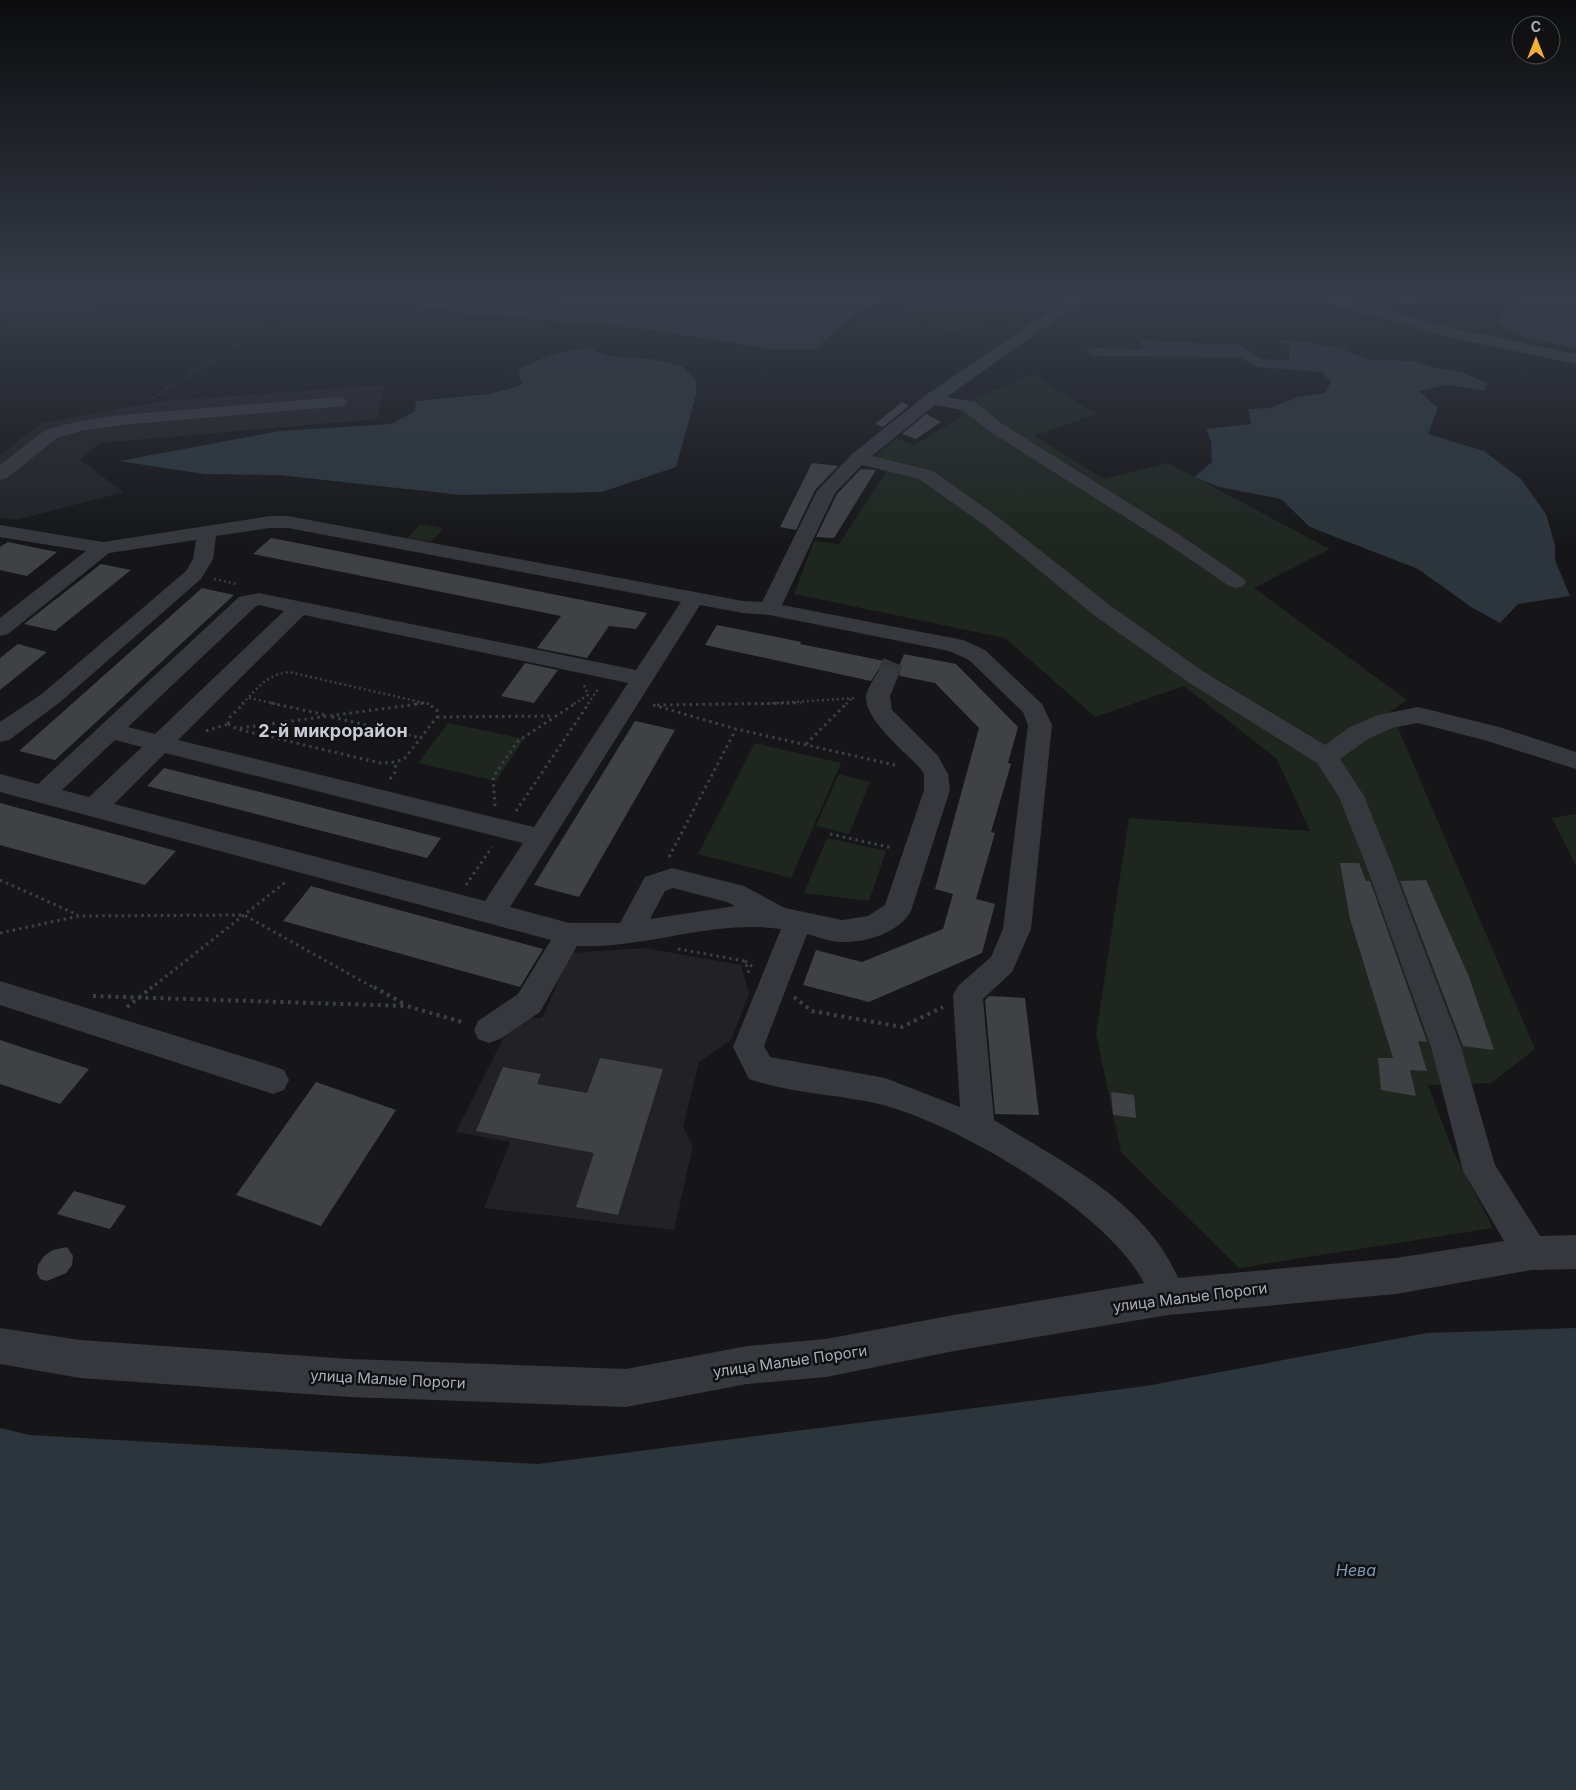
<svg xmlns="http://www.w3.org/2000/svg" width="1576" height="1790" font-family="Inter,sans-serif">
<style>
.built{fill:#222225}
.green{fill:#1e261f}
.water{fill:#2c353c}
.building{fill:#404145}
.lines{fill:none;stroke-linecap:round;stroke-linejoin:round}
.minor-tunnel{stroke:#333438;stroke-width:21;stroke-dasharray:21 11;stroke-linecap:butt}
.path-far3{stroke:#3d3f44;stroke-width:2;stroke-dasharray:1 2.5;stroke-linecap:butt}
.path-far2{stroke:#3d3f44;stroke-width:2.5;stroke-dasharray:2 3;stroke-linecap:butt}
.path-far1{stroke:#3d3f44;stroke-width:3;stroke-dasharray:2.5 4;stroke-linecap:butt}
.path{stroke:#3d3f44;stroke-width:4;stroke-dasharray:3 4.5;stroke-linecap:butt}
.minor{fill:#37383d;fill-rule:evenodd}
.labels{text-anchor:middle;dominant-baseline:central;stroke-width:5;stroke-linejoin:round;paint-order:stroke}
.near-street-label{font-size:15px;fill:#a8adb8;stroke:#111113}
.near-water-label{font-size:16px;font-style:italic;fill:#7f9bb3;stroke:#111113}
.district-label{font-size:18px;font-weight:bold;fill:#c9ccd4;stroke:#111113}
</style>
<rect width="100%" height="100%" fill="#161618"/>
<g class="built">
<path d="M0,295H178L0,321Z"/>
<path d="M385,385L377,419L99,443L80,460L124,492L16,520L0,518V454L42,423L163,401Z"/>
<path d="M645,948L741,965L749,994L731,1040L699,1062L683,1127L693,1146L674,1230L484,1208L510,1142L456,1132L511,1023L521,1018H542L571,953Z"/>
</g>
<g class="green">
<path d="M910,295H1073L1049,311L1038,308L1022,316L947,333L894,302Z"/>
<path d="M1033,375L1096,414L1034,436L1104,479L1168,463L1330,549L1254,588L1407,700L1388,713L1398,728L1535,1049L1491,1083L1428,1085L1453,1151L1493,1228L1239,1268L1121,1152L1096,1034L1129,818L1310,831L1277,759L1184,686L1095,717L1005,638L794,594L814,541L839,544L892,463L874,457L896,438L915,445L964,415L957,410L967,402Z"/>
<path d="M421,524L444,528L431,542L408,538Z"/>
<path d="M448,723L524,739L496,781L418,763Z"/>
<path d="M755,743L841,763L791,878L698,854Z"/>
<path d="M839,774L870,782L849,834L816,826Z"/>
<path d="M1576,814V865L1552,818Z"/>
<path d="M827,838L886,851L869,901L804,893Z"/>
</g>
<g class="water">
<path d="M598,295H892L855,315L813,350L771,349L645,329L466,313L411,304L434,303L508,307Z"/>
<path d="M1361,295H1424L1421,301L1404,304Z"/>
<path d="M1526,295H1576V349L1527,338L1496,324L1502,313Z"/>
<path d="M1140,340L1241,345L1261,359L1289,360V346L1276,340H1293L1340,348L1370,360L1412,361L1440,369L1461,372L1487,383L1484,391L1447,385L1419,391L1438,408L1428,434L1484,451L1521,479L1546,514L1555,545V560L1570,596L1518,604L1500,623L1471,607L1418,569L1310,527L1281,499L1219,487L1194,477L1212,462L1211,442L1206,429L1251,424L1248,409L1271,408L1297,397L1325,393L1331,382L1322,372L1256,367L1240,357L1093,356L1086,352L1091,348L1144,349Z"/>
<path d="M589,348L608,356L651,359L682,366L696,380V395L676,467L602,492L461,495L279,475L204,474L119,461L280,431L391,424L415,411L416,401L490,394L522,385L518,370C541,357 562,351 589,348Z"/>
<path d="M1576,1328V1790H0V1428L30,1435L538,1464L1146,1386L1427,1333Z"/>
</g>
<g class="building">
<path d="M902,402L909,406L883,427L875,424Z"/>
<path d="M926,414L941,422L916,439L902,434Z"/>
<path d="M812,463L838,466L815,490L796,530L780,527Z"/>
<path d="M861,469L876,470L834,538L816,537L837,494Z"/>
<path d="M271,538L287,541L647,613L636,629L609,626L587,658L537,648L561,616L253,554Z"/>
<path d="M8,542L32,547L57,552L27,576L0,570V547Z"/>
<path d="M101,564L131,570L55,631L24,624Z"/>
<path d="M202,588L234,595L55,760L19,751Z"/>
<path d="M717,625L801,642L800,644L884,661L871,681L705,645Z"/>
<path d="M18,644L47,652L0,690V658Z"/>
<path d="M904,654L956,664L1018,727L1008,763L1011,764L991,832L995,833L976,899L995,904L982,953L869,1002L803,985L816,950L862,962L943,929L953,894L935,889L979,728L935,683L900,676L898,669Z"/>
<path d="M525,663L558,670L534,703L501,696Z"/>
<path d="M635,721L675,730L579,897L534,885Z"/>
<path d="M164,768L260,792L441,838L427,858L147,786Z"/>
<path d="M0,803L100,830L176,851L145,885L0,845Z"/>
<path d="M1340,863H1359L1366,881H1370L1427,1042L1418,1041L1427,1071L1410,1070L1416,1096L1381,1090L1378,1058H1393L1350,919Z"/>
<path d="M1426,880L1469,977L1494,1050L1463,1046L1400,881Z"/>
<path d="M311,886L336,893L543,949L520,987L283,921Z"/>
<path d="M989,996L1025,998L1039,1115L995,1114L985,1000Z"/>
<path d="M0,1040L21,1047L89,1069L60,1104L0,1084Z"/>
<path d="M600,1058L663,1069L618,1215L576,1207L594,1153L476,1131L503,1067L541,1074L537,1084L587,1093Z"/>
<path d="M316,1082L396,1110L321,1226L236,1195Z"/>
<path d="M1111,1092L1134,1095L1136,1118L1113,1115Z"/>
<path d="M74,1191L126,1206L110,1229L57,1214Z"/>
<path d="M67,1247L73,1256L72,1265L66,1273L47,1281L40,1279L37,1273L38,1265L44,1256L53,1250Z"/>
</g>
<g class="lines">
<path class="minor-tunnel" d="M888,674L893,662"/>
<g class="path-far3">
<path d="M1456,317L1472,295"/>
<path d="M149,400L319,295"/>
</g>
<g class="path-far2">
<path d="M214,579L237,584"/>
<path d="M249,698L277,704"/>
<path d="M242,704C258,688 266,675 289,672L429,704"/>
<path d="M416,704L425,703"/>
<path d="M574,704L588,695L584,685"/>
<path d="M588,704L598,689"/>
<path d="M762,704L855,698"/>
<path d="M846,704L851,699"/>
</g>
<g class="path-far1">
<path d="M271,703L326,715"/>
<path d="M653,705L736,729L899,766"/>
<path d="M657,705L801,703"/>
<path d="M332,717L421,738"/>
<path d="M437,717L554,716"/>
<path d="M228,724L237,729L380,763L396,762L405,758L437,717V710L427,703"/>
<path d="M228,724L229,718L244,703"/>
<path d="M240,728L425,703"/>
<path d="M206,731L228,724"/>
<path d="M806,744L847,703"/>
<path d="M390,779L395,772L396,762"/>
<path d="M495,806L493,777L518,741L576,703"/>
<path d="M516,811L589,703"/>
<path d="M830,834L893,848"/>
<path d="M669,857L736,729"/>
<path d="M0,880L78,915"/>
<path d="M466,885L492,847"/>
<path d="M0,933L79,916L244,915L376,989"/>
<path d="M678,949L745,961L749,973"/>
<path d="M745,961L753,967"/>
<path d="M150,989L287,881"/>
</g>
<g class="path">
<path d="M374,987L406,1005"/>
<path d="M93,996L407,1006L465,1023"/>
<path d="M794,997L812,1011L902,1027L943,1007"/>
<path d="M127,1007L152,987"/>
</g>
<g class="minor">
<path d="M1073,295H1090L947,397L975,402L1001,423L1180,535L1243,578L1246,582L1243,586L1236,588L1229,586L1166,543L989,431L963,410L935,405L872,456L933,471L998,517L1111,606L1204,672L1325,745L1350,727L1378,715L1418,707L1499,727L1576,752V769L1484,740L1418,723L1392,728L1368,739L1340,759L1364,796L1392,865L1461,1047L1495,1165L1540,1236L1576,1235V1269L1531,1270L1396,1294L1168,1315L954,1351L826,1377L747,1384L626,1407L350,1397L80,1378L0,1364V1328L80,1340L350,1359L626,1369L747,1346L826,1339L954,1315L1144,1283C1108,1212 959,1125 883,1105C839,1094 792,1094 749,1079L733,1047L781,929C713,919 645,949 577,946L540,1012L500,1039L489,1043L478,1039L474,1030L478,1021L518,994L551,940L0,792V774L38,784L239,597L259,593L636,670L681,602L288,528H270L216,536L213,559L201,579L59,703L9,740L0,742V722L43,693L186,571L193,559L196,540L109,553L8,634L0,636V618L86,551L0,537V525L103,542L270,516H288L743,601L762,602L817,491L852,454L926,395ZM862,465L919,479L984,525L1095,616L1188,682L1317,763L1339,797L1366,865L1431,1047L1463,1171L1504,1241L1396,1258L1178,1278C1145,1201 1062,1162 994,1120L983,999L1012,972L1031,929L1052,725L1042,704L985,650L963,640L782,605L835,493ZM259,605L284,611L155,734L128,727L255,607ZM700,605L743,613L769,615L949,651L969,660L1023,712L1028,725L1003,929L991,957L958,986L953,995L960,1107L885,1078L770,1057L764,1046L807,934C818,937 831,942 842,942C865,943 899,933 911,911L950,790L948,774L938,756L892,710L890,696L899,674L896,669L888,667L880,669C875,676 867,689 866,697C865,720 904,751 920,768L924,774V790L885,905L868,916L842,920L785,908L744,886L672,868L645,877L620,923H569L510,907ZM304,615L628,683L534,827L178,740ZM115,740L142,747L89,797L62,790ZM165,753L523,843L485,901L114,804ZM673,888L727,902L735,906L650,919L665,891Z"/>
<path d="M1309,295H1334L1447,327L1576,354V364L1444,336L1311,298Z"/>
<path d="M338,397L344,398L347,402L344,406L121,425L81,431L57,438L7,478L0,480V465L45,430L80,421L121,415Z"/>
<path d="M0,981L273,1066L284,1070L289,1080L284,1090L273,1094L0,1005Z"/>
</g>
</g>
<linearGradient id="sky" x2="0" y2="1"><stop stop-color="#0c0c0d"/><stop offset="0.54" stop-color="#363c48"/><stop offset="1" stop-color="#363c48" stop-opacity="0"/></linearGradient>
<rect width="1576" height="546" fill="url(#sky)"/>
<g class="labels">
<g class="near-street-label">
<text transform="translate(1190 1297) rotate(-7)">улица Малые Пороги</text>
<text transform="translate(790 1361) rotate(-8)">улица Малые Пороги</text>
<text transform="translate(388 1379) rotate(3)">улица Малые Пороги</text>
</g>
<g class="near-water-label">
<text x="1356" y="1570">Нева</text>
</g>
<g class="district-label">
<text x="333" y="730">2-й микрорайон</text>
</g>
</g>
<g transform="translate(1536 40)"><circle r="24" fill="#111113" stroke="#4d4f55"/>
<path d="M0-4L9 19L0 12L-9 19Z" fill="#f2b134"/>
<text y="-8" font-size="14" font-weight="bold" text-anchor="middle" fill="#a8adb8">С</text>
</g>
</svg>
